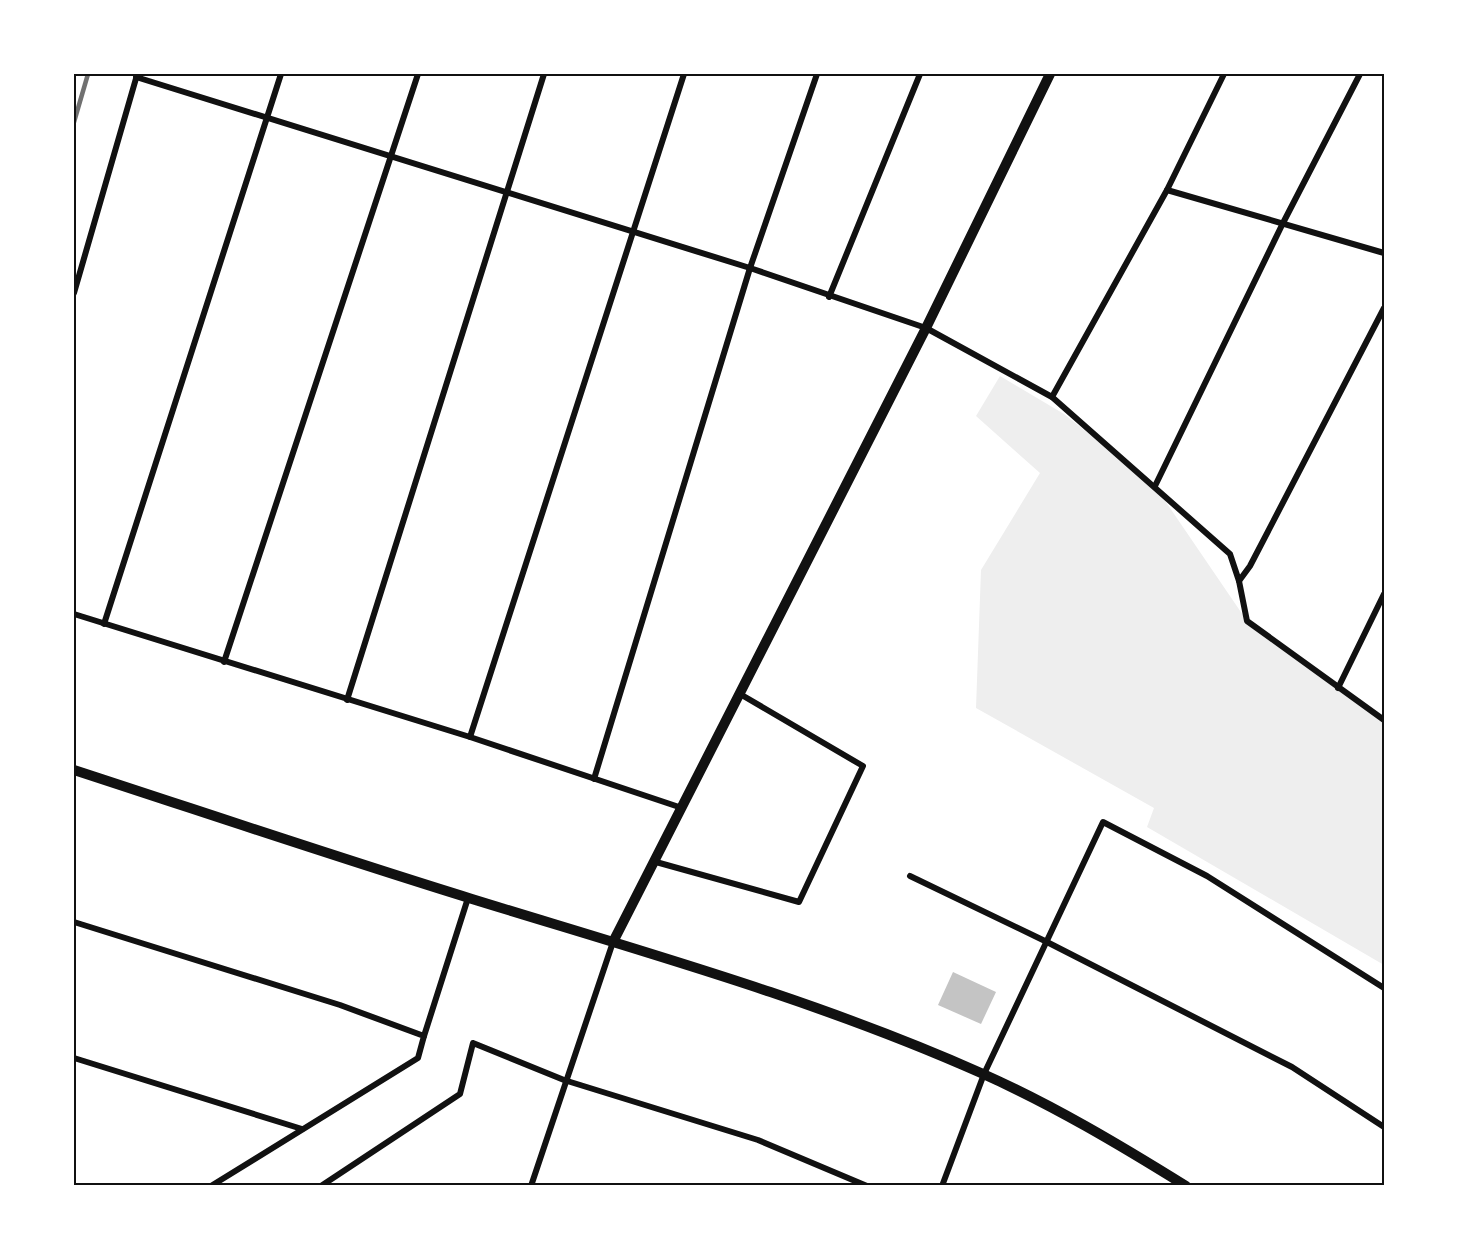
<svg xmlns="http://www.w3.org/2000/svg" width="1458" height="1259" font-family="Lato,sans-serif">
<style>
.green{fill:#eee}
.building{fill:#c4c4c4}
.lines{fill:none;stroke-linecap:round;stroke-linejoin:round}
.minor{stroke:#111;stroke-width:6}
.tertiary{stroke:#111;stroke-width:10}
.rail{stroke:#707070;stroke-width:4.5}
.neatline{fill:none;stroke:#111;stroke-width:2}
</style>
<rect width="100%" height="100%" fill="#fff"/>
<path class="green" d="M1000,376L1064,414L1155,486L1247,621L1384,718V965L1147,827L1154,808L976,708L981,570L1040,473L976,416Z"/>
<path class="building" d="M953,972L996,992L981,1024L938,1005Z"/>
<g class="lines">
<g class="minor">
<path d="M136,77L750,268L926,328L1052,397L1230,554L1239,581L1250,566L1384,308"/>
<path d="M1167,190L1384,253"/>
<path d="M74,293L137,75"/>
<path d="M829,297L920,74"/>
<path d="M1052,397L1167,190L1224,74"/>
<path d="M1155,486L1283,223L1360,74"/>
<path d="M1239,581L1247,621L1384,720"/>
<path d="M74,614L470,737L682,808"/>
<path d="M104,624L281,74"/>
<path d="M224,662L418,74"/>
<path d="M1338,688L1384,594"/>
<path d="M347,700L544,74"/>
<path d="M470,737L684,74"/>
<path d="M594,779L750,268L817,74"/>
<path d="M656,862L799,902L863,766L740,694"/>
<path d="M910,876L1045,941L1292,1067L1384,1127"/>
<path d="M74,922L340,1005L424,1036L418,1058L211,1186"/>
<path d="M424,1036L468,898"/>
<path d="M74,1058L302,1129"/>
<path d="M321,1186L460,1094L473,1043L564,1080L758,1140L867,1186"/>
<path d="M531,1186L613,942"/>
<path d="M942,1186L984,1074L1103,822L1207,876L1384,988"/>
</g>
<g class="tertiary">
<path d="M74,770C206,813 339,858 472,899C644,952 817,1000 981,1073C1053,1105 1120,1145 1186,1186"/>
<path d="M613,942L926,328L1050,74"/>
</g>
<path class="rail" d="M74,122L88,74"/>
</g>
<rect width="1458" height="1259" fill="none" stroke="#ffffff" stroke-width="150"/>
<rect x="75" y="75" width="1308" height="1109" class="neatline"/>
</svg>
